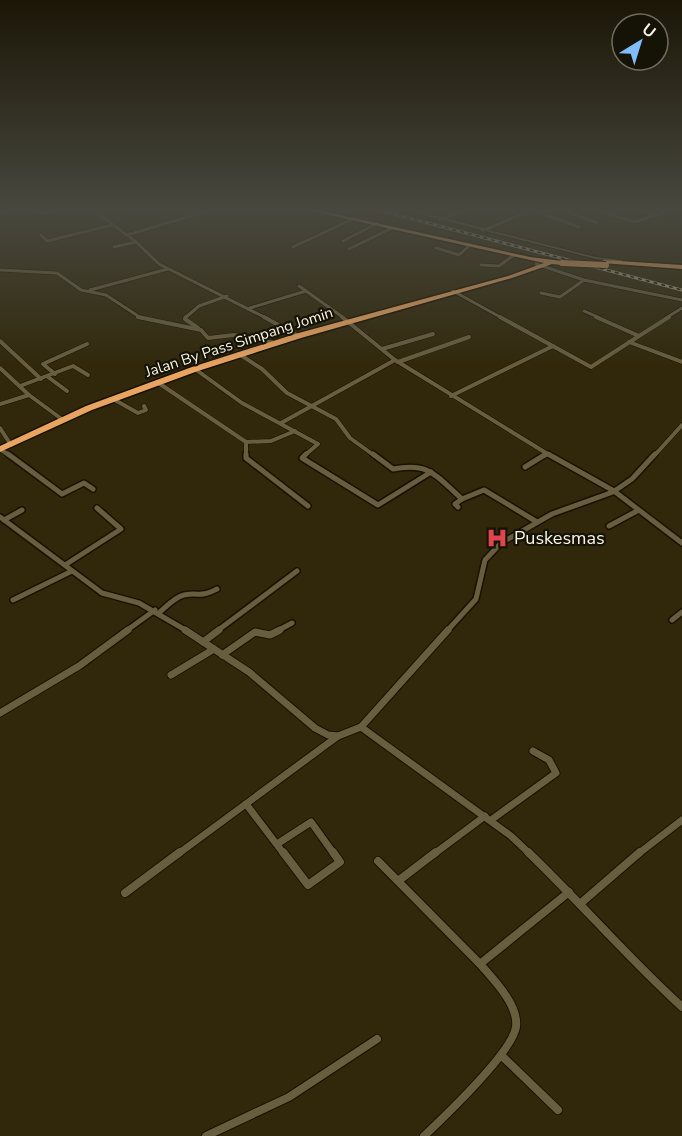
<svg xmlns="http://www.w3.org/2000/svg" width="682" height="1136" font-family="'Nunito Sans',sans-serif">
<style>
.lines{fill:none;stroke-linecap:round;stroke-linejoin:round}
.street-far4-casing{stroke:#191100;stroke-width:4.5}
.street-far3-casing{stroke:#191100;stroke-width:5}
.street-far2-casing{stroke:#191100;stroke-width:8}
.street-far1-casing{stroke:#191100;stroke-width:9}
.street-casing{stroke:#191100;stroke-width:10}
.secondary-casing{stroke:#191100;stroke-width:2}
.highway-casing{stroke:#191100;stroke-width:3}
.street-far4{stroke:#675e40;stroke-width:3}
.street-far3{stroke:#675e40;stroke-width:4}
.street-far2{stroke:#675e40;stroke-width:5}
.street-far1{stroke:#675e40;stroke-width:7}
.street{stroke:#675e40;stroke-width:8}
.secondary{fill:#675e40;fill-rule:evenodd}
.highway{fill:#e9a462;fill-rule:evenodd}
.rail-casing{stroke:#a49e88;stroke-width:3}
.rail{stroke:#151206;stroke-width:1.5;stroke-dasharray:4;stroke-linecap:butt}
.highway-bridge-casing{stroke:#191100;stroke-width:8;stroke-linecap:butt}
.highway-bridge{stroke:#e9a462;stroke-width:6}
.labels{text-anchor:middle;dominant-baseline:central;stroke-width:4.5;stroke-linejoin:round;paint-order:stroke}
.far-street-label{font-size:15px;fill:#f8f4e3;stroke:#151206}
.poi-label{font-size:18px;fill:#f8f4e3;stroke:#151206;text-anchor:start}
</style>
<rect width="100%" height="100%" fill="#31280b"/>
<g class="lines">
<defs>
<g id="street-far4">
<path d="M33,209L41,214L69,209"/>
<path d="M92,209L135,241L159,264L266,318"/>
<path d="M560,209L597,223"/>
<path d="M592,209L635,222L673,209"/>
<path d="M639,209L657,216"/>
<path d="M532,210L579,227"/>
<path d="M0,213L22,209"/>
<path d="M439,220L467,209"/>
<path d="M41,235L47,241L112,225"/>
<path d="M127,235L214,209"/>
<path d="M343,241L376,224"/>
<path d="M114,247L136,242"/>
<path d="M293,247L353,219"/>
<path d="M436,248L459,255L470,245"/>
<path d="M349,249L392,228"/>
<path d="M536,264L584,280L682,300"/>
<path d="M481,265L499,266L514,255"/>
<path d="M0,270L57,273L81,290L106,295L141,318"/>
<path d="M299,286L344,318"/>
<path d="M90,290L168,269"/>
<path d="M453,291L502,318"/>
<path d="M541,293L560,297L584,280"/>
<path d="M250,308L306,291"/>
<path d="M584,311L600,318"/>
<path d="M185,318L199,306L227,296"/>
<path d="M666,318L682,308"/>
</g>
<g id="street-far3">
<path d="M138,317L201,330L208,338L234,335L275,343"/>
<path d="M186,317L185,319L198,328"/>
<path d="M264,317L298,336"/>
<path d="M342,317L395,360L551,456"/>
<path d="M500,317L591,367L639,336L596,317"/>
<path d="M639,336L669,317"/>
<path d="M0,341L41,379"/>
<path d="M629,342L682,362"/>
<path d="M382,349L433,334"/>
<path d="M239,354L262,369L287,393L336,419L350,438L375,456"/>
<path d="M398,362L469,337"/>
<path d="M0,368L29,395L63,420"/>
<path d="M195,369L242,403L318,444L304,456"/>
<path d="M55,374L43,364L87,344"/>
<path d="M48,377L67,391"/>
<path d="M157,382L246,442V456"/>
<path d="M20,386L73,366L88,375"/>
<path d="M451,396L553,346"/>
<path d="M113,399L138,413L146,410L144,406"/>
<path d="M0,404L29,395"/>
<path d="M281,423L395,360"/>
<path d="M0,428L11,445"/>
<path d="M246,442L271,441L295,431"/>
<path d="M0,449L10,456"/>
<path d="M544,456L547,454"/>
<path d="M654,456L682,425"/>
</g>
<g id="street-far2">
<path d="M8,454L62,494L84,483L93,489"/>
<path d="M246,454V458L308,506"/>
<path d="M306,454L302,458L378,505L431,472"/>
<path d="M373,454L393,469C430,462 436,476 462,499L484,490L537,522"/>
<path d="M548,454L614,491L682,543"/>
<path d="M525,467L546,454"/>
<path d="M458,507L455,504L462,499"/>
<path d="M0,517L102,593L139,603L187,631"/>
<path d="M4,520L22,510"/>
<path d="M609,526L637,511"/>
<path d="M65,565L121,529L97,508"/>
<path d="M13,600L72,571"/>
<path d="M160,612C167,606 175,597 184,595C200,592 199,598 217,589"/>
<path d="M672,620L682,612"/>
<path d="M126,631L155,610"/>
<path d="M217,631L297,571"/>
<path d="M277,631L292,623"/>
<path d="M447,631L476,599L485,560L501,543L552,514L613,492L632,479L655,454"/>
</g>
<g id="street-far1">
<path d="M185,630L249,672L315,728L328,735L338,736L361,727L511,836L530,854"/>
<path d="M203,642L219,630"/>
<path d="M222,655L255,632L270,635L280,630"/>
<path d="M171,675L214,649"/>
<path d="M0,713L79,666L128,630"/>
<path d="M361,727L448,630"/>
<path d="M246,804L284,854"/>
<path d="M491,820L556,773L549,760L533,751"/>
<path d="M277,844L311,822L334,854"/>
<path d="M178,854L338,736"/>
<path d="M434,854L485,816"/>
<path d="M638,854L682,820"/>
</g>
<g id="street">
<path d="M283,852L308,885L340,862L333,852"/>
<path d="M528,852C581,903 628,958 682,1007"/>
<path d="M378,861L480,964"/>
<path d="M398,881L436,852"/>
<path d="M125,893L180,852"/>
<path d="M581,903L640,852"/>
<path d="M501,1055L558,1110"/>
<path d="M206,1136L289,1097L377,1039"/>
<path d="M424,1136C444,1117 512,1053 516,1027C519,1005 493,979 480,964L569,892"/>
</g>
<path id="secondary" d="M401,209H408L485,228L531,209H536L489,230L596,257L621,260L623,261L621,262L596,259L485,231L481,232V230Z"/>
<g id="highway">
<path d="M302,209H313L530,257L562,261L565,263L562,265L552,264L512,278L301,338L198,371L92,410L0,452V446L86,406L192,367L295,334L508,276L544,263Z"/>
<path d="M604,260L682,265V269L602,263L601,262Z"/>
</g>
</defs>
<use href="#street-far4" class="street-far4-casing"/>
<use href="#street-far3" class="street-far3-casing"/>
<use href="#street-far2" class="street-far2-casing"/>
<use href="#street-far1" class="street-far1-casing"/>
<use href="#street" class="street-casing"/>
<use href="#secondary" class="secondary-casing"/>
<use href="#highway" class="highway-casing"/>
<use href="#street-far4" class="street-far4"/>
<use href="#street-far3" class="street-far3"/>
<use href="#street-far2" class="street-far2"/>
<use href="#street-far1" class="street-far1"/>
<use href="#street" class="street"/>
<use href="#secondary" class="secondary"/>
<use href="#highway" class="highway"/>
<defs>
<path id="rail" d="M375,209L682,290"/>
</defs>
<use href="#rail" class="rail-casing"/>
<use href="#rail" class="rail"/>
<defs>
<path id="highway-bridge" d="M562,263L606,265"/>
</defs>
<use href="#highway-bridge" class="highway-bridge-casing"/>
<use href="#highway-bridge" class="highway-bridge"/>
</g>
<linearGradient id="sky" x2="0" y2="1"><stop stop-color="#1b1606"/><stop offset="0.57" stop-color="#48483f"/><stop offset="1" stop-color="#48483f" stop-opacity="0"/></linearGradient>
<rect width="682" height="368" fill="url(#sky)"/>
<defs>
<symbol id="hospital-bare" viewBox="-9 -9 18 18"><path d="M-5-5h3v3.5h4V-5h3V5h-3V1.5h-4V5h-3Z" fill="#e0444e" stroke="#151206" stroke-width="2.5" paint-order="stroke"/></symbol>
</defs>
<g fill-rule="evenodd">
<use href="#hospital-bare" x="482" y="523" width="30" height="30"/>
</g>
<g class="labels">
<g class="far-street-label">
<text transform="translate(239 342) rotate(-18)">Jalan By Pass Simpang Jomin</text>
</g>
<g class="poi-label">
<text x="514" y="538">Puskesmas</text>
</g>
</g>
<g transform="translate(640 42) rotate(38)"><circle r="28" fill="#151206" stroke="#706c5e" stroke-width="1.5"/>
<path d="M0-4.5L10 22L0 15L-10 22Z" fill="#80bdfa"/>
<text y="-9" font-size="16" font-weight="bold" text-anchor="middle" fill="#f8f4e3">U</text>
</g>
</svg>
